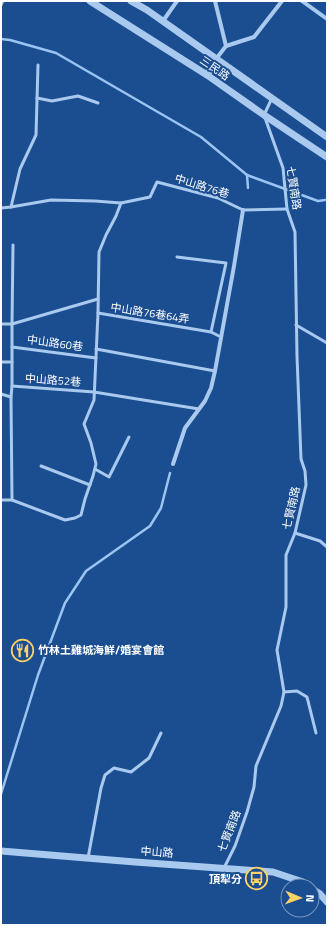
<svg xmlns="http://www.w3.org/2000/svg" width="328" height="926" font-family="'Titillium Web','Noto Sans TC',sans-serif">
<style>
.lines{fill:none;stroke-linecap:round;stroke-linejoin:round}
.stream{stroke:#9bc4f1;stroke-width:2.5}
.service{stroke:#a9c9ef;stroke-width:3}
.minor{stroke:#a9c9ef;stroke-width:4}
.tertiary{stroke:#a9c9ef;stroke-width:7}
.labels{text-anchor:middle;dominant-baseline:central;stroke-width:4;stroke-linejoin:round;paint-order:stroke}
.street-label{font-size:11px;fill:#fff;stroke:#1a4e91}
.poi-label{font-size:11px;font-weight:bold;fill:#fff;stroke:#1a4e91;text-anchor:start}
</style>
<rect width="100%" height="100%" fill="#1a4e91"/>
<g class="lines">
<g class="stream">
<path d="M1,39L10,40L56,53L201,137L247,175L248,188"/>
<path d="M247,175L318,201L325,200"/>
<path d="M1,794L38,675L65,603L86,571L150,526L161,508L170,473"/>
</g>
<g class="service">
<path d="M1,5L3,1"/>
<path d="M37,98L52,101L78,96L98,103"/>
<path d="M121,203L150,197L157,182L218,198L243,210L287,209"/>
<path d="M11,207L20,169L36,135L38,65"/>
<path d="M1,208L11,207L51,200L95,201L121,203L116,216L106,235L99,252L98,313L94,400L84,424L91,443L96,464L93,476L85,499L81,515L75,518L65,520L12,500L11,397L12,386V324H1"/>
<path d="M13,245L12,324L98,299"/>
<path d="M177,257L226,263L211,332"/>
<path d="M98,313L211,332L221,337"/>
<path d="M296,325L327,343"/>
<path d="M12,347L96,358"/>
<path d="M96,349L215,371"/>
<path d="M1,362H12"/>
<path d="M12,386L94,392L199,409"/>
<path d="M1,394L11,397"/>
<path d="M41,466L90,485"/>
<path d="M95,469L109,477L129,437"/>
<path d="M1,500H12"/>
<path d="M295,533L320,541L327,547"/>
<path d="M284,692L297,691L307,697L316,733"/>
<path d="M88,858L101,788L105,775L114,768L131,772L149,758L161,733"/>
<path d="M224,868L235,846L247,812L254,787L256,766L281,706L284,692L277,650L286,607V555L295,533L306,485L305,471L301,459L297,356L295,232L287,209L283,168L264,115L272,98"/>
</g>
<g class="minor">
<path d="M215,1L226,46"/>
<path d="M302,1L327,19"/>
<path d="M163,21L177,1"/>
<path d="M226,46L254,37L282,1"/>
<path d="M216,59L226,46"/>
<path d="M173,464L185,428L205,401L211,388L215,371L234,266L243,210"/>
</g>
<g class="tertiary">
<path d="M90,1L207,75L264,115L327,157"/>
<path d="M131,1L147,10L327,137"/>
<path d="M207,75L216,59"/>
<path d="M1,851L135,862L273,872L303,882L308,886"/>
<path d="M312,889L320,894L327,902"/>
</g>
</g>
<defs>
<symbol id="restaurant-ring" viewBox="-11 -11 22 22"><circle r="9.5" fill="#1a4e91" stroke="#ffd266" stroke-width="1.5"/><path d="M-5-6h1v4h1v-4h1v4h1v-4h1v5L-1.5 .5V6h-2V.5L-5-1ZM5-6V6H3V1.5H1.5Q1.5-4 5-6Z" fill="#ffd266"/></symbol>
<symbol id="bus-ring" viewBox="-11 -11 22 22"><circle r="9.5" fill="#1a4e91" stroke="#ffd266" stroke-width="1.5"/><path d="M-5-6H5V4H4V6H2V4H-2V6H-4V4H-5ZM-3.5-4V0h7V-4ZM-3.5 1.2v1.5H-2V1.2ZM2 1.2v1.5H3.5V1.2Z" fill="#ffd266"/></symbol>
</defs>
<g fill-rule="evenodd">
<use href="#restaurant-ring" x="10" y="638" width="25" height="25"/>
<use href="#bus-ring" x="244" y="866" width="25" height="25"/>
</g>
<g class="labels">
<g class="street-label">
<text transform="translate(215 68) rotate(34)">三民路</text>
<text transform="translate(202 186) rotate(17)">中山路76巷</text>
<text transform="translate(294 188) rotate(81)">七賢南路</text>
<text transform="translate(150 313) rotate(9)">中山路76巷64弄</text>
<text transform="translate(55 343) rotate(8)">中山路60巷</text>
<text transform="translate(53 380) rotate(4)">中山路52巷</text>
<text transform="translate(291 508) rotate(-77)">七賢南路</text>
<text transform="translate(229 831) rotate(-69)">七賢南路</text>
<text transform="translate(157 852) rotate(4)">中山路</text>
</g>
<g class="poi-label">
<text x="38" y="650">竹林土雞城海鮮/婚宴會館</text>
<text x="242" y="879" text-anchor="end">頂犁分</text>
</g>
</g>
<rect width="328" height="926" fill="none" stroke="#ffffff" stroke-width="4"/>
<g transform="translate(300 898) rotate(92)"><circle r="19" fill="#1a4e91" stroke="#7695bd"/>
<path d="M0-3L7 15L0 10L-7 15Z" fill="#ffd266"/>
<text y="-6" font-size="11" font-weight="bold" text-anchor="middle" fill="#ffffff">N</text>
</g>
</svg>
